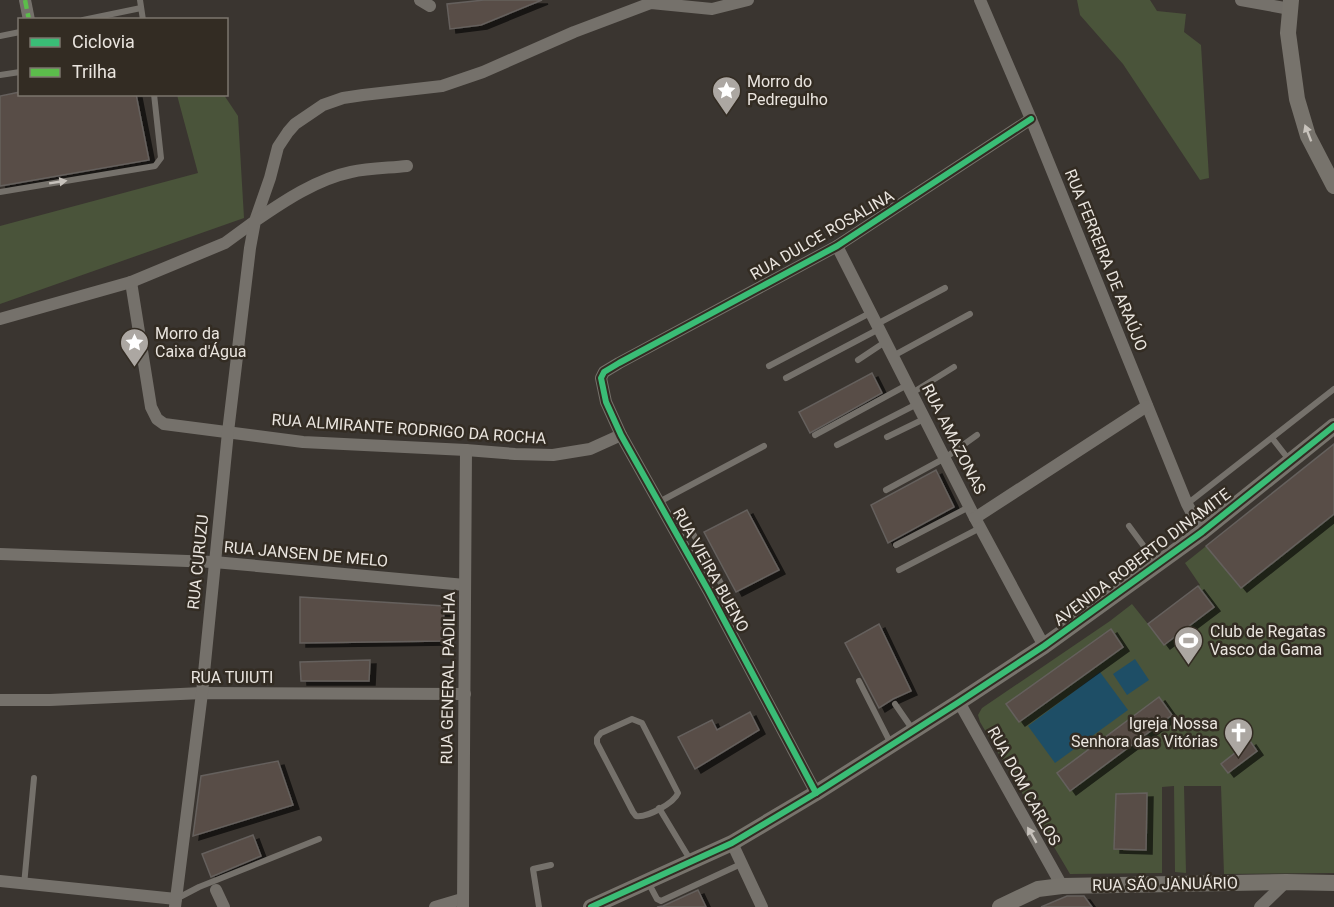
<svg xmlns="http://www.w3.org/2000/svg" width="1334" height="907" font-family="Roboto,sans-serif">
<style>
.green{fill:#4a543a}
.water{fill:#1e4e66}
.building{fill:#584d46;stroke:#65605d;stroke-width:1.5;filter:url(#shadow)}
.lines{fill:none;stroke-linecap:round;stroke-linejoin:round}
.lane{stroke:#75716b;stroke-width:6}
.street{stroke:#75716b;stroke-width:12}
.secondary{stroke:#77736c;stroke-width:16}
.quiet{stroke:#5cbc4b;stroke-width:4.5;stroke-dasharray:9 4.5;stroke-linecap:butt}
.cycleway-casing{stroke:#332c23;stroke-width:10}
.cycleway{stroke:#3abd76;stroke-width:6}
.oneway{fill:#c8c3bc}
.oneway2{fill:#c7c2bc}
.labels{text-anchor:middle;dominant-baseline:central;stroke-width:5;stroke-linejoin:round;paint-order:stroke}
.poi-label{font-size:16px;fill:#eae5df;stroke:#332c23;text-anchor:start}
.street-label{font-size:16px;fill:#eae5df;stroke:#332c23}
</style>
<defs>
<filter id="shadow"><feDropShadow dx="6" dy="4" stdDeviation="0" flood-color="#0009"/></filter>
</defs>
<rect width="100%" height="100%" fill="#3a3530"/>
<g class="green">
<path d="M1077,0H1150L1157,11L1186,14L1184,32L1201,45L1209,178L1200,180L1123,64L1080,15Z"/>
<path d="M177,95H224L238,116L244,218L0,304V226L198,173Z"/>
<path d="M1334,444V873L1224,874L1221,786H1184L1186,873L1175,872L1174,786L1162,787V873L1070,874L980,722L978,715L982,708L1110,621L1132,604L1148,624L1200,585L1185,563Z"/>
</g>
<g class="water">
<path d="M1135,659L1149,680L1127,695L1113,674Z"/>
<path d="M1100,672L1128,710L1055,763L1028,726Z"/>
</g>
<g class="building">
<path d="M484,0H542L481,25L450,29L447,4Z"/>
<path d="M20,92V94H136L149,160L0,186V96Z"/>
<path d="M872,373L882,393L810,433L799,412Z"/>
<path d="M1334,444V514L1241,588L1206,546Z"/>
<path d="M936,470L954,507L888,543L871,505Z"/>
<path d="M747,510L779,570L736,592L704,532Z"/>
<path d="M1198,586L1214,607L1164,645L1148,624Z"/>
<path d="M300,597L444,606L443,641L300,643Z"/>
<path d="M879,624L911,691L893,699L879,708L845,643Z"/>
<path d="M1111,629L1123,647L1019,722L1006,704Z"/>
<path d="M370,660L369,681H301L300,662Z"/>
<path d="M1159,697L1172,715L1070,791L1057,773Z"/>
<path d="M750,712L759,730L695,769L678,737L712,720L717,730Z"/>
<path d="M1250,741L1257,751L1228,773L1221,764Z"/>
<path d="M278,761L293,805L193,836L201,776Z"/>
<path d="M1147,793L1146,850L1114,849L1116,794Z"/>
<path d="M253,835L261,856L211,877L202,854Z"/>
<path d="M698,890L706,907H657L663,906Z"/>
<path d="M1067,896H1084L1092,907H1041Z"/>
</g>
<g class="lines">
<g class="lane">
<path d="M140,0L143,20"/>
<path d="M83,20L141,8"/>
<path d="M0,36L20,32"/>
<path d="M0,75L20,72"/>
<path d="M0,192L155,166L161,158L154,94"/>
<path d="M877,324L945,288"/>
<path d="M893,356L970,314"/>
<path d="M858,360L885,342"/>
<path d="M769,366L870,313"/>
<path d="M786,378L879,329"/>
<path d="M912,393L954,367"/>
<path d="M815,435L907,385"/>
<path d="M887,437L924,419"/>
<path d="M1272,438L1290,461"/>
<path d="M837,445L917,404"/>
<path d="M886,490L945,458L977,435"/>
<path d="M659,502L764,446"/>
<path d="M1187,504L1334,389"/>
<path d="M1129,526L1157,564"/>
<path d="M692,532L709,561L696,569"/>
<path d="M896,545L969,507"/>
<path d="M709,561L742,623"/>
<path d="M899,570L980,528"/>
<path d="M859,681L891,744"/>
<path d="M895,704L913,730"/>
<path d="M632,719L642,723L678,793C674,803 647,818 636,816L633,812L597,743V738L601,733Z"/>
<path d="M659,808L691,861"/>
<path d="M648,882L657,899L661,901L741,864"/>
<path d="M24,885L34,778"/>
<path d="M176,899L199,887L319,839"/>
<path d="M539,907L533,869L551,865"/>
</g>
<g class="street">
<path d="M25,0L29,20"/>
<path d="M420,0L430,6"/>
<path d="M980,0L1031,119L1187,504L1202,532"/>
<path d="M1241,0L1290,9"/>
<path d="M837,246L975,518L1044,646"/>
<path d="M131,282L151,407L157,419L164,424L303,442L466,450L515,454L553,455L590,449L621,435"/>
<path d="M0,319L131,282L225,243L255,221L270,178L278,147L288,132L295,124L323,105L343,98L363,95L442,86L483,72L574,32L651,3L712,9L748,0"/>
<path d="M975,518L1147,406"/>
<path d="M0,554L214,562L465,585"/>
<path d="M0,700H50L202,693L465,694"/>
<path d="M959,702L1062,886"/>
<path d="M816,793L708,590L621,435L606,402L601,378L604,372L619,363L837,246L1031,119"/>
<path d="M732,843L762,907"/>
<path d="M0,881L176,899"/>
<path d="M216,890L224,907"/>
<path d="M175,907L202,693L228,432L250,248L255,221C284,201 317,179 351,172C369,168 389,168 407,166"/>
<path d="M435,907L462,899"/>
<path d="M463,907L466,450"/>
<path d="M1260,907L1286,882"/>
</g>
<g class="secondary">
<path d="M1291,0L1288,33L1297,99L1308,136L1334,186"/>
<path d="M591,907L732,843L816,793L959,702L1044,646L1202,532L1334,426"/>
<path d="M1000,907L1038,889L1062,886L1286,882L1334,883"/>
</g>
<path class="quiet" d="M25,0L29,20"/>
<defs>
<g id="cycleway">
<path d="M816,793L708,590L621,435L606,402L601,378L604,372L619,363L837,246L1031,119"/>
<path d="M591,907L732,843L816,793L959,702L1044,646L1202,532L1334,426"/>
</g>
</defs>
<use href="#cycleway" class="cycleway-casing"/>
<use href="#cycleway" class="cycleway"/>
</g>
<defs><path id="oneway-solid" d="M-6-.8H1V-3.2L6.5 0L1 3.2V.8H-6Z" transform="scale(1.5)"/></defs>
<use class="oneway" href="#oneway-solid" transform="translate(1308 133) rotate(-111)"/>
<g class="oneway2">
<use href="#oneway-solid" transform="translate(58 182) rotate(-9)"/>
<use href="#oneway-solid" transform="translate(1032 835) rotate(-120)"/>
</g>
<defs>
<symbol id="sight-pin" viewBox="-11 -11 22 30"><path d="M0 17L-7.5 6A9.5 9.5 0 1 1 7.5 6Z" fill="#aca7a2" stroke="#332c23"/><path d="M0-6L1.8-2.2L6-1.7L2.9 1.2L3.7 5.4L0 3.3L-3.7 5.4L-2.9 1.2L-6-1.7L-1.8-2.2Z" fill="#fff"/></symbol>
<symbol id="stadium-pin" viewBox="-11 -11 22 30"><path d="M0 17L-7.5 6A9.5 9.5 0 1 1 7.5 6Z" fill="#aca7a2" stroke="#332c23"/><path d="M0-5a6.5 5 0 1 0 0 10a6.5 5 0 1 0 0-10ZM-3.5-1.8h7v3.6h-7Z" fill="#fff"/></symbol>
<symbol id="church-pin" viewBox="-11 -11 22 30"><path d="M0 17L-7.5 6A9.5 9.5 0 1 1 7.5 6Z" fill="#aca7a2" stroke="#332c23"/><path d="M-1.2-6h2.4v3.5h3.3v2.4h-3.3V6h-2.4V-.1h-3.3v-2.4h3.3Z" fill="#fff"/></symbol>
</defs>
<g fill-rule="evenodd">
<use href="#sight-pin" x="710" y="74" width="33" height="45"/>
<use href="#sight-pin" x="118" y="326" width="33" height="45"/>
<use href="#stadium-pin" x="1172" y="624" width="33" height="45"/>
<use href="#church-pin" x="1222" y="716" width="33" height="45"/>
</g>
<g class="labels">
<g class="poi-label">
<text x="747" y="81">Morro do<tspan x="747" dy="18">Pedregulho</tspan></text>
<text x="155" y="333">Morro da<tspan x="155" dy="18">Caixa d'Água</tspan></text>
<text x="1210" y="631">Club de Regatas<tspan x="1210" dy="18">Vasco da Gama</tspan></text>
<text x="1218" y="723" text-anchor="end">Igreja Nossa<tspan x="1218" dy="18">Senhora das Vitórias</tspan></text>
</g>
<g class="street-label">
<text transform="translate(822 235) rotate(-30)">RUA DULCE ROSALINA</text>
<text transform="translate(1106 260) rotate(68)">RUA FERREIRA DE ARAÚJO</text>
<text transform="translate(409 429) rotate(4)">RUA ALMIRANTE RODRIGO DA ROCHA</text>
<text transform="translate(954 439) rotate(63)">RUA AMAZONAS</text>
<text transform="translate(306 554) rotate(5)">RUA JANSEN DE MELO</text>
<text transform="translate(1142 557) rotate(-37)">AVENIDA ROBERTO DINAMITE</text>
<text transform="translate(198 562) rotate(-84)">RUA CURUZU</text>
<text transform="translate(711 570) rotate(61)">RUA VIEIRA BUENO</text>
<text x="232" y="677">RUA TUIUTI</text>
<text transform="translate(448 678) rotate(-89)">RUA GENERAL PADILHA</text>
<text transform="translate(1024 786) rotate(61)">RUA DOM CARLOS</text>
<text transform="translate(1165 884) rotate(-1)">RUA SÃO JANUÁRIO</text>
</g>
</g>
<rect x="18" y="18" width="210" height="78" fill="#332c23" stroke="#7c766e" stroke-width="1.5"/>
<rect x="30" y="38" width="30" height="9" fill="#3abd76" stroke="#7c766e" stroke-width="1.5"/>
<text x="72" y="48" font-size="18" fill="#eae5df">Ciclovia</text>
<rect x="30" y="68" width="30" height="9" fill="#5cbc4b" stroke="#7c766e" stroke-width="1.5"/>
<text x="72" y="78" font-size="18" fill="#eae5df">Trilha</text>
</svg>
